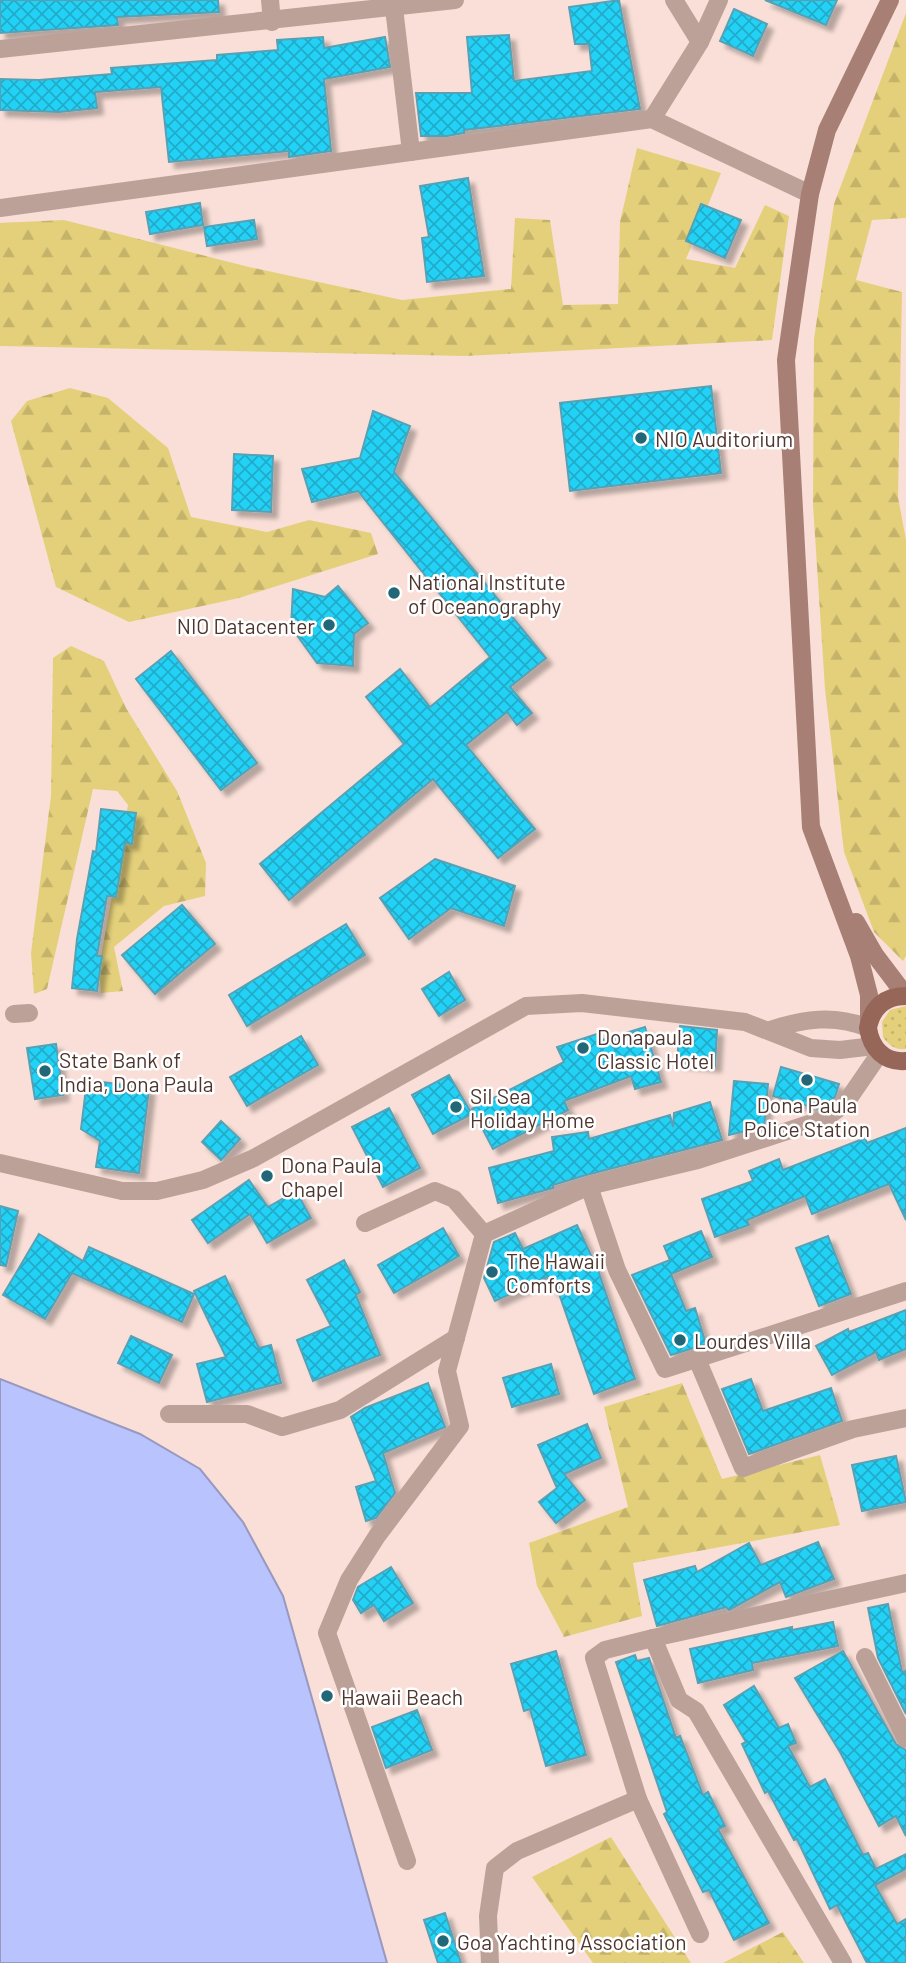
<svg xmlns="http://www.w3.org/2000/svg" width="906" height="1963" font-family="Barlow,sans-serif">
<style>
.forest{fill:url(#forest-firs)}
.park{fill:url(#park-dots)}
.water{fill:#b9c3fd;stroke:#9998bf;stroke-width:2}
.building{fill:url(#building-cross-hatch);stroke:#59a1b4;stroke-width:2;filter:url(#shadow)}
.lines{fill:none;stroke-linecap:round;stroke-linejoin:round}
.street{stroke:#bca199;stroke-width:18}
.secondary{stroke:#a77f74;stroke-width:18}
.primary{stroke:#966759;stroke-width:18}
.poi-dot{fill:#216777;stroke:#fff;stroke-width:2.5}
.labels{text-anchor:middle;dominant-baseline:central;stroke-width:5;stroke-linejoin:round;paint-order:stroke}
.poi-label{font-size:21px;fill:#4e352e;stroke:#fff;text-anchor:start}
</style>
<defs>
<pattern id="forest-firs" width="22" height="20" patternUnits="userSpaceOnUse" patternTransform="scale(1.75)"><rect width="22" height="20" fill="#e4d07a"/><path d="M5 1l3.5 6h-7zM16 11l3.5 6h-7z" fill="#c5b36a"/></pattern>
<pattern id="park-dots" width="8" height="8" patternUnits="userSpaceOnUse" patternTransform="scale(1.75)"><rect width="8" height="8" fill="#e4d07a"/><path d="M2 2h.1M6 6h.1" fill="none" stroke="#c5b36a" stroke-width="1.8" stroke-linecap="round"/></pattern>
<pattern id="building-cross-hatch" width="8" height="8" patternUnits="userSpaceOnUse" patternTransform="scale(1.75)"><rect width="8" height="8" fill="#24d2f6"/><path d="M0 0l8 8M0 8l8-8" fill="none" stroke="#21abc8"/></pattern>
<filter id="shadow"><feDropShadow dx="6" dy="6" stdDeviation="2" flood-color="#0004"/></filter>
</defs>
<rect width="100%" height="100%" fill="#f9dfd7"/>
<g class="forest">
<path d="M906,13V218L872,220L856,280L902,292L898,497L906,540V956L903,961L874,932L844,852L825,689L813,505L814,339L834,204Z"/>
<path d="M637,148L721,173L686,259L735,268L765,205L789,216L772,340L465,356L0,346V223L64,220L249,267L402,300L511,289L515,218L550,220L563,305L618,304L620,222Z"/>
<path d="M70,388L108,398L168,448L191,517L267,532L309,520L371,533L378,554L239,598L129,622L56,587L11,421L27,401Z"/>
<path d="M71,646L104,661L126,708L177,791L206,863L205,896L164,906L114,947L123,991L101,993L99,968L128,805L117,791L93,789L47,989L34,994L31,953L51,796L53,658Z"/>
<path d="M682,1383L722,1479L820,1455L840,1525L633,1563L642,1616L564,1637L537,1586L529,1543L628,1507L604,1407Z"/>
<path d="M611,1837L691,1963H593L532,1877Z"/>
<path d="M783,1932L804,1963H723Z"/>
</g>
<path class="park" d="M906,1006V1049C896,1050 889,1046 883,1037L882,1022L890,1010Z"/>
<path class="water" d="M0,1379L140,1434L200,1469L243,1522L283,1596L387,1963H0Z"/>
<g class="building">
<path d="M0,0H218L219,12L117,17L118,25L0,33Z"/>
<path d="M619,0L640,109L464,130V133L447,136H421L416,93H472L467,37L509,35L514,81L592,71L589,44H575L569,7Z"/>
<path d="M765,0H837L826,25Z"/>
<path d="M734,9L767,24L753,56L720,41Z"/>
<path d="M323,37L324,48L385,37L390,67L324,79L331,151L289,157V151L169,162L161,87L95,92L97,108L59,112L0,110V79L39,80L112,74L111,68L217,60V55L278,50L277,40Z"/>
<path d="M468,178L484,276L427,282L422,238L429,237L420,186Z"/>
<path d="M200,203L203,225L150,234L146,212Z"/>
<path d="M701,204L741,220L725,258L686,241Z"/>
<path d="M254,220L257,239L207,246L204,227Z"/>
<path d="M711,386L721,473L570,491L560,403Z"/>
<path d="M373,411L410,426L394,472L546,658L510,687L532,713L517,725L507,712L466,745L535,829L498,858L433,779L289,900L260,864L404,744L366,697L400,669L430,707L490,657L358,491L312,502L302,469L360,458Z"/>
<path d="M234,454L273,456L271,512L232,510Z"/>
<path d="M338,586L368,623L354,634L353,666L317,663L291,627L293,589L325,597Z"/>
<path d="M171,651L257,763L221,790L136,679Z"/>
<path d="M101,809L136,813L132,844L125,843L116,897L107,896L97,956H102L97,991L72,988L77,939L93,851L96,852Z"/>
<path d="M435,859L515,886L504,926L451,908L409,939L380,898Z"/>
<path d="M182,905L215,944L155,994L122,955Z"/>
<path d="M346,924L365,955L247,1026L229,995Z"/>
<path d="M449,972L465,1000L439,1016L422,989Z"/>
<path d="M680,1026L717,1030L715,1066L677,1062Z"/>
<path d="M645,1027L661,1082L635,1089L631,1076L564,1101L568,1110L493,1149L472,1109L564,1062L557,1047L600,1033L603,1040Z"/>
<path d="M301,1036L318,1065L247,1106L230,1077Z"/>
<path d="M56,1044L63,1095L35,1099L27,1048Z"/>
<path d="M781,1067L839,1084L835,1097L818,1109L773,1096Z"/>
<path d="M449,1075L472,1114L433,1134L412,1095Z"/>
<path d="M87,1080L149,1088L139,1173L96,1167L100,1141L81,1129Z"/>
<path d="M734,1081L768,1084L764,1127L729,1135Z"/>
<path d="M710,1102L722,1140L586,1175L553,1185V1188L498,1203L489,1168L554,1151L552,1137L588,1132L589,1139L670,1115L673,1127L674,1113Z"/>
<path d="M389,1108L420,1168L383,1187L352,1127Z"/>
<path d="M221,1121L240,1139L221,1160L202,1142Z"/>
<path d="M906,1128V1220L889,1184L812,1214L805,1196L747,1220L749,1225L715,1237L702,1199L753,1181L749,1171L779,1159L783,1170L865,1138L867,1143Z"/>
<path d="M249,1180L268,1207L296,1191L311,1218L267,1243L250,1214L208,1243L192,1220Z"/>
<path d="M0,1206L18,1211L6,1266L0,1265Z"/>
<path d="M577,1225L598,1270L635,1379L594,1394L557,1288L553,1290L547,1277L495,1301L484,1278L494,1242L515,1233L523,1249Z"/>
<path d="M443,1228L459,1256L394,1293L378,1265Z"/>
<path d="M701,1231L712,1257L671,1274L686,1311L695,1308L706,1344L671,1355L632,1275L670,1260L664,1246Z"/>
<path d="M39,1234L83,1261L89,1247L194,1294L182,1322L72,1273L45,1319L3,1295Z"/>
<path d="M828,1236L851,1294L819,1306L796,1248Z"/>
<path d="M344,1260L360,1292L356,1295L380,1355L313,1381L297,1340L331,1326L307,1280Z"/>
<path d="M225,1276L259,1348L271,1345L281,1383L207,1402L197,1364L226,1357L194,1291Z"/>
<path d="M906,1310V1349L879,1360L876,1352L832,1375L816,1346L848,1329L849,1332Z"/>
<path d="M131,1336L172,1355L159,1383L118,1363Z"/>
<path d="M551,1364L559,1394L512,1407L503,1378Z"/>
<path d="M751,1379L763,1411L831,1388L842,1421L749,1454L722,1389Z"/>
<path d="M428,1383L445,1427L383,1453L395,1493L376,1518L366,1521L356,1487L376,1481L351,1417L365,1408Z"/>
<path d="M587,1424L601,1458L564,1474L585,1500L556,1523L539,1502L557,1488L538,1445Z"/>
<path d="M896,1456L906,1502L862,1511L852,1465Z"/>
<path d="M818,1542L834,1579L786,1597L780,1582L729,1610L726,1607L657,1626L644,1580L695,1566L697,1572L749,1543L761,1565Z"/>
<path d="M391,1567L413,1603L384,1621L374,1605L361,1613L353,1600L358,1587Z"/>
<path d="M888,1604L902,1672L906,1671V1714L878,1658L868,1608Z"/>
<path d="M833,1622L838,1646L752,1663L753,1670L698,1683L690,1649L792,1627V1630Z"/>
<path d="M556,1651L586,1755L546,1766L530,1709L524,1711L511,1664Z"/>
<path d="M843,1651L896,1744L906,1750V1836L896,1816L879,1826L840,1752L795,1678Z"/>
<path d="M635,1655L637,1661L649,1658L676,1738L680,1736L703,1795L708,1792L725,1826L718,1829L769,1923L734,1940L709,1890L703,1892L664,1814L667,1812L616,1662Z"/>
<path d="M754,1686L779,1728L788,1724L796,1743L788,1746L810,1787L825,1779L863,1855L868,1853L876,1869L906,1854V1869L875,1885L897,1924L906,1919V1963H867L837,1905L830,1909L797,1839L794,1840L768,1791L765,1793L742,1744L746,1742L724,1705Z"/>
<path d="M417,1710L432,1750L386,1768L372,1727Z"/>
<path d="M445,1913L461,1963H438L424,1920Z"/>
</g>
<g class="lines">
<g class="street">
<path d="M270,0L272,22"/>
<path d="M674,0L700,42"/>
<path d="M394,8L411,152"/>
<path d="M0,49L455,0"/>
<path d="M652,119L700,42L719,0"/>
<path d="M0,208L652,119L810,194"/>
<path d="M14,1014L29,1013"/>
<path d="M770,1030C803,1019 835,1014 868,1028"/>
<path d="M0,1163L122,1191H157L203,1180L254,1158L526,1006L582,1003L745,1022L811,1048L840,1050L874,1046"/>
<path d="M589,1186L617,1270L665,1369L906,1291"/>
<path d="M365,1223L435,1191L454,1199L484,1234L589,1186L698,1160L824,1119L845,1104L880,1053"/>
<path d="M697,1359L743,1468L853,1429L906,1418"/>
<path d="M169,1414H247L282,1427L340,1410L456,1338"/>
<path d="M653,1638L605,1650L594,1658L638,1799L700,1934"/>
<path d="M865,1657L906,1739"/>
<path d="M407,1861L327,1633L349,1580L377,1536L460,1426L447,1371L484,1234"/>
<path d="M490,1963L488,1916L495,1868L517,1851L638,1799"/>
<path d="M843,1963L696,1711L679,1700L653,1638L906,1583"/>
</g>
<g class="secondary">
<path d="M856,922L875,955L906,996"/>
<path d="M869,1021V995L859,956L811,827L786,360L810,194L827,130L890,0"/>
</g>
<path class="primary" d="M906,996C885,996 872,1007 868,1028C871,1048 884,1063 906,1061"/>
</g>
<g class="poi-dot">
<circle cx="641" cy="438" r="7"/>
<circle cx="394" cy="593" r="7"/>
<circle cx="329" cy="625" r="7"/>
<circle cx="583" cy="1048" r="7"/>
<circle cx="45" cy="1071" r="7"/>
<circle cx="807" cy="1080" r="7"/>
<circle cx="456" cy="1107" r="7"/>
<circle cx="267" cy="1176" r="7"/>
<circle cx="492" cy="1272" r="7"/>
<circle cx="680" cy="1340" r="7"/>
<circle cx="327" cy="1696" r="7"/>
<circle cx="443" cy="1941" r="7"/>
</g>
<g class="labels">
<g class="poi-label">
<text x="655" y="438">NIO Auditorium</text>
<text x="408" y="581">National Institute<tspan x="408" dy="24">of Oceanography</tspan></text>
<text x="315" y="625" text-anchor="end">NIO Datacenter</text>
<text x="597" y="1036">Donapaula<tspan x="597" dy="24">Classic Hotel</tspan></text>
<text x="59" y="1059">State Bank of<tspan x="59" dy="24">India, Dona Paula</tspan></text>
<text x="470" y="1095">Sil Sea<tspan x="470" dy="24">Holiday Home</tspan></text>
<text x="807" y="1104" text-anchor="middle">Dona Paula<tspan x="807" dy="24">Police Station</tspan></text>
<text x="281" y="1164">Dona Paula<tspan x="281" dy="24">Chapel</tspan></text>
<text x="506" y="1260">The Hawaii<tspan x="506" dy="24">Comforts</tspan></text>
<text x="694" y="1340">Lourdes Villa</text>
<text x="341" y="1696">Hawaii Beach</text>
<text x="457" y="1941">Goa Yachting Association</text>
</g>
</g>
</svg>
